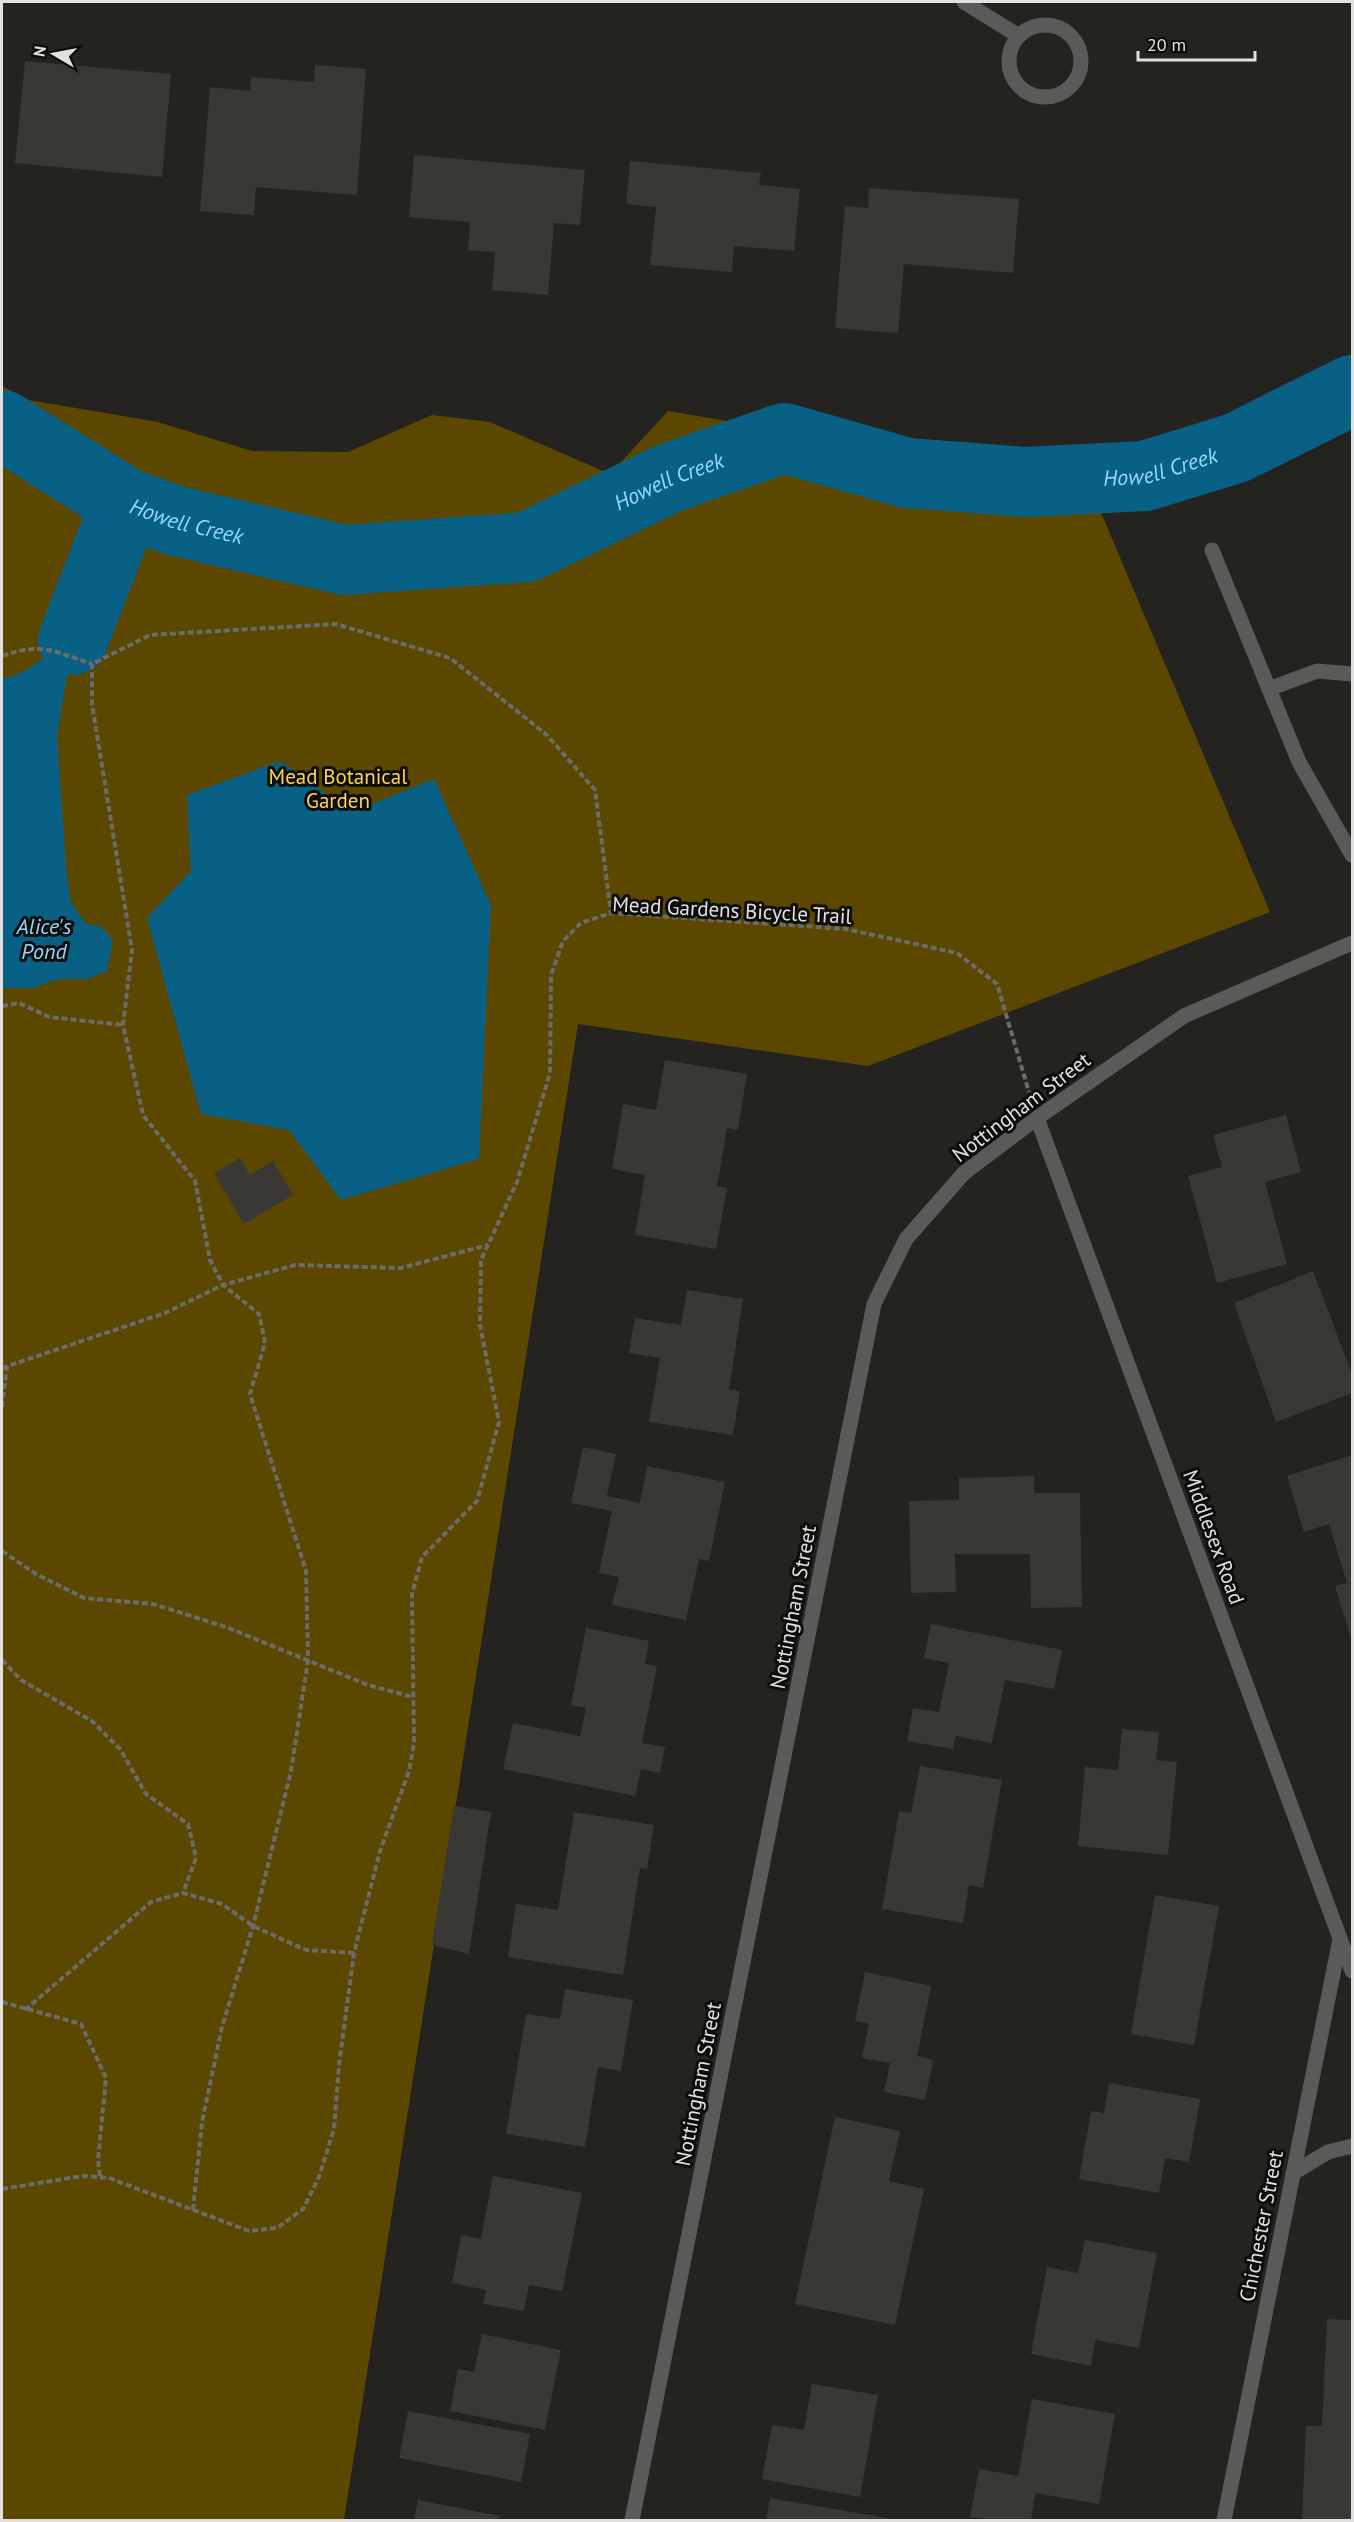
<svg xmlns="http://www.w3.org/2000/svg" width="1354" height="2522" font-family="'PT Sans',sans-serif">
<style>
.green{fill:#5b4700}
.water{fill:#086085}
.lines{fill:none;stroke-linecap:round;stroke-linejoin:round}
.river{stroke:#086085;stroke-width:70}
.building{fill:#393835}
.path{stroke:#6d6b69;stroke-width:4;stroke-dasharray:6 3;stroke-linecap:butt}
.minor{stroke:#5a5a58;stroke-width:15}
.labels{text-anchor:middle;dominant-baseline:central;stroke-width:6;stroke-linejoin:round;paint-order:stroke}
.park-label{font-size:21px;fill:#fed457;stroke:#0d0d0b}
.street-label{font-size:21px;fill:#e2e1df;stroke:#0d0d0b}
.water-label{font-size:22px;font-style:italic;fill:#92d7fe;stroke:#0d0d0b}
</style>
<rect width="100%" height="100%" fill="#252320"/>
<path class="green" d="M2,386L29,400L158,422L252,451L348,452L432,415L490,422L610,474L668,411L1088,482L1270,912L868,1066L578,1024L344,2520H2Z"/>
<g class="water">
<path d="M73,640L57,737L67,878L71,902L85,923L102,927L113,941L107,971L88,979H58L33,988H2V679C27,673 42,662 57,641Z"/>
<path d="M280,761L352,812L434,779L491,905L479,1159L341,1200L289,1130L201,1114L147,918L191,871L187,795Z"/>
</g>
<g class="lines">
<g class="river">
<path id="s1" d="M2,425L126,503L176,521L345,560L527,547L669,478L784,438L907,473L1025,482L1145,476L1236,448L1352,390"/>
<path d="M73,640L126,503"/>
</g>
</g>
<g class="building">
<path d="M25,61L171,74L162,177L15,163Z"/>
<path d="M315,65L366,69L357,195L256,187L254,215L200,211L210,87L250,91L251,77L314,82Z"/>
<path d="M414,155L585,170L580,225L554,223L548,295L492,290L495,252L468,250L470,222L409,217Z"/>
<path d="M630,161L761,173L759,185L800,189L794,251L734,246L732,272L650,265L656,207L626,204Z"/>
<path d="M869,188L1019,199L1013,273L904,264L898,333L835,328L845,206L868,208Z"/>
<path d="M665,1060L747,1074L738,1130L727,1128L717,1186L727,1188L716,1249L635,1235L645,1175L612,1169L623,1104L656,1110Z"/>
<path d="M1286,1115L1301,1172L1265,1182L1287,1264L1217,1283L1188,1176L1222,1167L1213,1135Z"/>
<path d="M240,1158L250,1175L273,1161L293,1195L244,1224L214,1173Z"/>
<path d="M1313,1271L1352,1374V1393L1276,1422L1234,1303Z"/>
<path d="M687,1290L743,1299L729,1389L740,1391L733,1435L649,1422L660,1358L629,1353L635,1318L681,1325Z"/>
<path d="M583,1447L616,1454L607,1496L640,1503L647,1466L725,1482L709,1561L699,1559L686,1620L612,1605L619,1577L599,1573L612,1511L571,1503Z"/>
<path d="M1352,1455V1641L1335,1586L1347,1583L1329,1524L1304,1532L1287,1476Z"/>
<path d="M1034,1476V1493H1080L1082,1607L1031,1608L1030,1554H955L956,1592L911,1593L909,1501L959,1500V1478Z"/>
<path d="M931,1624L1062,1650L1054,1689L1005,1680L992,1743L956,1736L953,1749L907,1741L913,1708L939,1712L949,1663L924,1658Z"/>
<path d="M586,1628L649,1641L645,1664L657,1666L642,1743L665,1747L660,1773L641,1769L635,1796L503,1769L513,1723L580,1736L586,1708L571,1705Z"/>
<path d="M1122,1729L1159,1732L1156,1760L1177,1762L1168,1855L1078,1846L1085,1767L1118,1770Z"/>
<path d="M920,1766L1002,1780L983,1888L969,1885L963,1923L882,1909L899,1811L911,1813Z"/>
<path d="M454,1806L491,1812L469,1954L432,1945Z"/>
<path d="M574,1812L654,1825L647,1869L640,1868L623,1975L508,1957L516,1904L558,1910Z"/>
<path d="M1155,1895L1219,1906L1194,2045L1131,2034Z"/>
<path d="M865,1972L931,1986L917,2056L933,2060L925,2100L884,2092L890,2063L862,2058L869,2024L855,2021Z"/>
<path d="M565,1989L633,2000L621,2071L598,2067L585,2147L506,2134L526,2014L560,2019Z"/>
<path d="M1109,2083L1200,2099L1189,2162L1165,2158L1159,2193L1079,2179L1091,2111L1104,2113Z"/>
<path d="M835,2117L900,2131L889,2181L924,2189L895,2325L795,2304Z"/>
<path d="M493,2176L582,2193L562,2291L529,2285L524,2311L483,2304L486,2290L452,2283L461,2235L481,2239Z"/>
<path d="M1085,2240L1157,2253L1139,2348L1095,2340L1091,2366L1031,2354L1047,2267L1078,2273Z"/>
<path d="M1327,2319L1352,2320V2520H1302L1306,2426H1322Z"/>
<path d="M482,2334L561,2350L545,2430L450,2411L458,2369L474,2372Z"/>
<path d="M812,2384L878,2395L860,2497L762,2479L772,2425L804,2430Z"/>
<path d="M1032,2399L1115,2414L1099,2504L1035,2493L1031,2520H993L970,2517L979,2469L1018,2476Z"/>
<path d="M408,2411L530,2434L521,2482L399,2458Z"/>
<path d="M770,2498L893,2519V2520H766Z"/>
<path d="M418,2500L500,2516L499,2520H414Z"/>
</g>
<g class="lines">
<g class="path">
<path d="M2,656C42,642 53,651 92,664"/>
<path d="M2,1006L19,1003L49,1017L123,1025"/>
<path d="M2,1368L165,1313L223,1285L295,1265L401,1268L488,1245"/>
<path d="M2,1407L7,1366"/>
<path d="M2,1551L36,1574L84,1598L153,1604L226,1627L368,1685L413,1697"/>
<path d="M2,1660L21,1680L92,1721L120,1749L146,1794L188,1824L196,1858L183,1893"/>
<path d="M2,2002L81,2024L106,2078L98,2160L100,2177"/>
<path d="M25,2010L151,1902L183,1893L222,1904L253,1926L306,1950L354,1953"/>
<path d="M2,2189L83,2176L109,2178L249,2231L277,2228L303,2209L319,2177L334,2129L339,2065L354,1953L380,1851L409,1771L414,1743L412,1594L422,1557L477,1501L499,1422L480,1325L481,1260L517,1182L550,1073L551,975L563,941L581,923L611,913L846,929L957,953L997,984L1029,1092"/>
<path d="M193,2210L202,2122L222,2027L253,1926L291,1771L308,1660L306,1571L250,1394L265,1343L259,1314L223,1285L210,1260L195,1181L143,1115L123,1025L132,950L92,704V664L150,635L336,624L450,658L547,735L595,790L611,913"/>
</g>
<g class="minor">
<path d="M964,2L1019,36"/>
<circle cx="1045" cy="61" r="36"/>
<path d="M1212,550L1299,762L1352,855"/>
<path d="M1269,689L1317,671L1352,674"/>
<path d="M1037,1118L1352,1971"/>
<path d="M1293,2173L1328,2152L1352,2146"/>
<path d="M632,2520L874,1304L906,1239L964,1173L1037,1118L1184,1016L1352,943"/>
<path d="M1224,2520L1340,1939"/>
</g>
</g>
<g class="labels">
<g class="park-label">
<text x="338" y="776">Mead Botanical<tspan x="338" dy="24">Garden</tspan></text>
</g>
<g class="street-label">
<text transform="translate(732 910) rotate(3)">Mead Gardens Bicycle Trail</text>
<text transform="translate(1021 1107) rotate(-37)">Nottingham Street</text>
<text transform="translate(1214 1537) rotate(70)">Middlesex Road</text>
<text transform="translate(793 1607) rotate(-79)">Nottingham Street</text>
<text transform="translate(698 2084) rotate(-79)">Nottingham Street</text>
<text transform="translate(1261 2226) rotate(-79)">Chichester Street</text>
</g>
<g class="water-label">
<text stroke="none"><textPath href="#s1" startOffset="1218">Howell Creek</textPath></text>
<text stroke="none"><textPath href="#s1" startOffset="712">Howell Creek</textPath></text>
<text stroke="none"><textPath href="#s1" startOffset="210">Howell Creek</textPath></text>
<text x="44" y="926">Alice's<tspan x="44" dy="25">Pond</tspan></text>
</g>
</g>
<rect width="1354" height="2522" fill="none" stroke="#e2e1df" stroke-width="6"/>
<g transform="translate(54 54) rotate(280)" stroke="#0d0d0b" stroke-width="4.5" paint-order="stroke">
<path d="M0-4.5L10 22L0 15L-10 22Z" fill="#e2e1df"/>
<text y="-9" font-size="16" font-weight="bold" text-anchor="middle" fill="#e2e1df">N</text>
</g>
<path d="M1138 51v9h117v-9" fill="none" stroke="#e2e1df" stroke-width="3"/>
<text x="1147" y="51" font-size="18" fill="#e2e1df" stroke="#0d0d0b" stroke-width="4.5" paint-order="stroke">20 m</text>
</svg>
